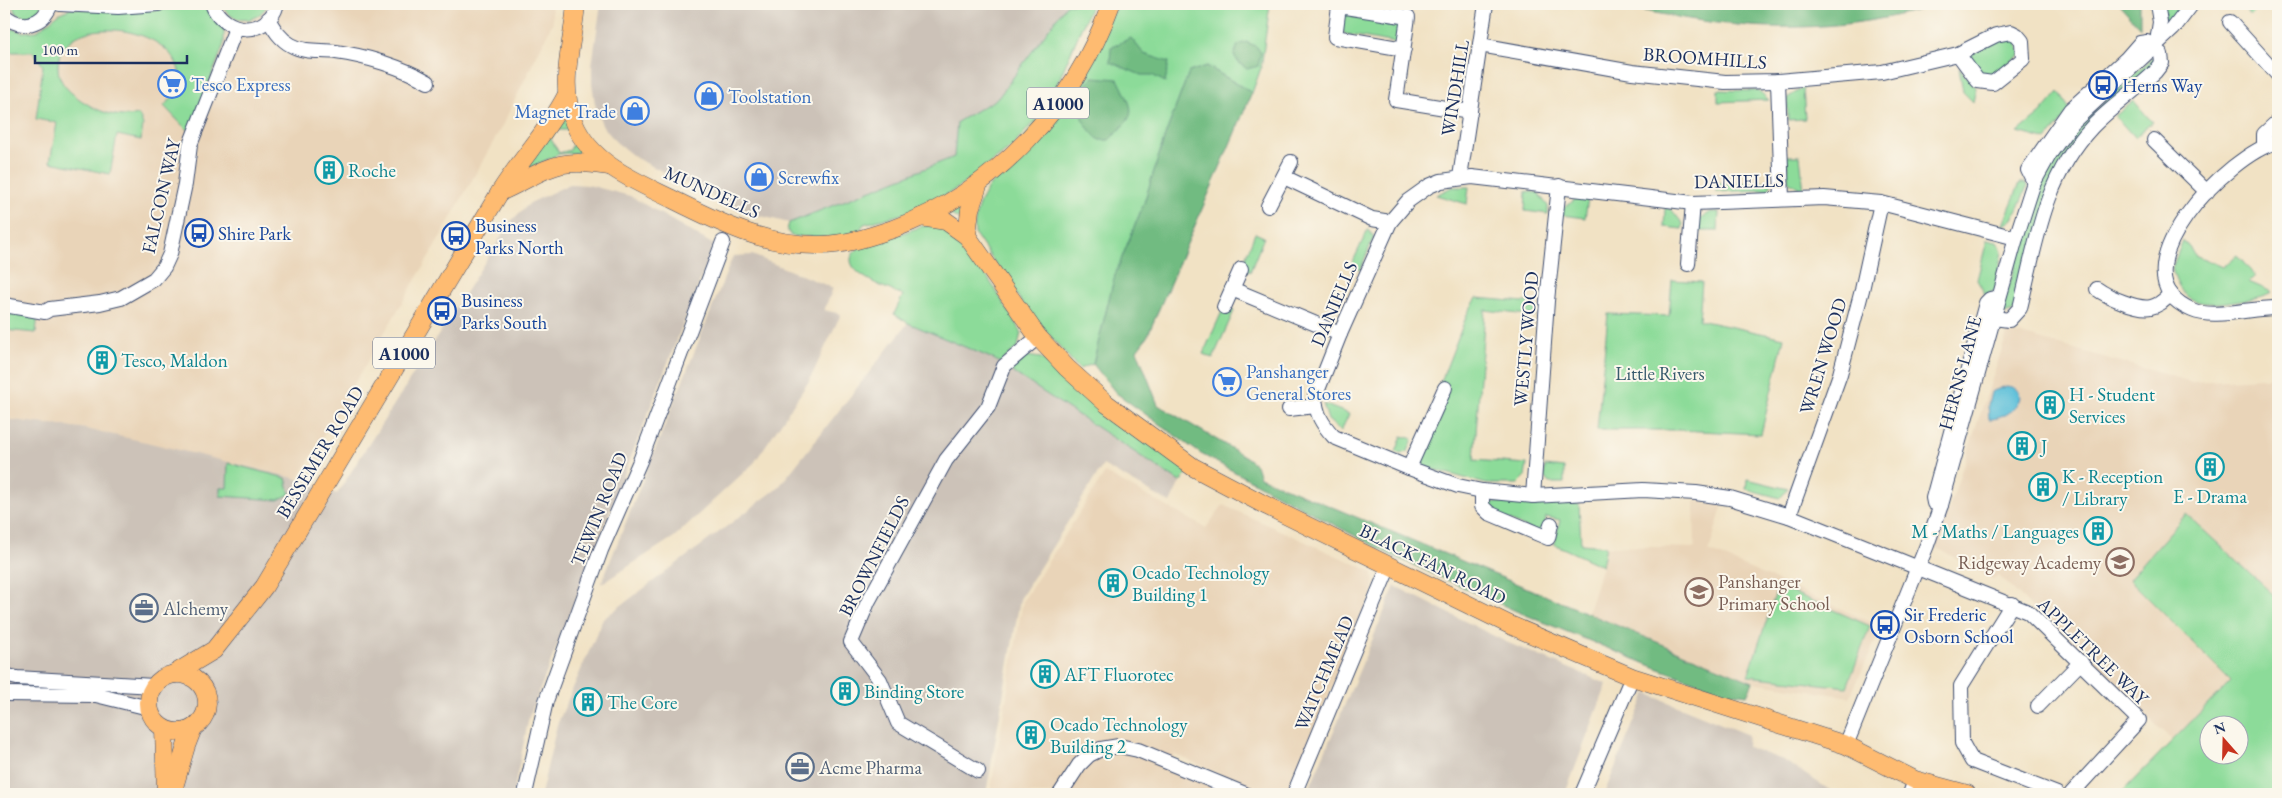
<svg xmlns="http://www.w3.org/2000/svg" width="2282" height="798" font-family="'EB Garamond',serif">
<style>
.built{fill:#e9d4b8;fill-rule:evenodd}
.industrial{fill:#ccc2b8}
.green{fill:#8cdb99;stroke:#54857c;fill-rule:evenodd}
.forest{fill:#71bb81;stroke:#467570}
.water{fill:#5bbfd9;stroke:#3b779c}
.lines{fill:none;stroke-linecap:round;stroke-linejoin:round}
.minor-casing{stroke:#3b4a6d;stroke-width:16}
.major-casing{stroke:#3b4a6d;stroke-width:19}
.minor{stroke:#fff;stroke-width:14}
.major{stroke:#febb71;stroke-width:18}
.labels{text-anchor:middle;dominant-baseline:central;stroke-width:4;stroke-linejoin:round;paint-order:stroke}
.shield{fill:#fbf7ec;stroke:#5e6b89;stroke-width:1}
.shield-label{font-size:18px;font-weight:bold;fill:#1b2f5e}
.street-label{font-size:19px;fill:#1b2f5e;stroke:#fbf7ec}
.shop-label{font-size:19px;fill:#366cbe;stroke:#fbf7ec;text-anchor:start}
.transit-label{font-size:19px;fill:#164399;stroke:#fbf7ec;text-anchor:start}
.culture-label{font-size:19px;fill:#0d838f;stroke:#fbf7ec;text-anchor:start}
.park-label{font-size:19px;fill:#375a6d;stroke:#fbf7ec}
.education-label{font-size:19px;fill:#785e54;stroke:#fbf7ec;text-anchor:end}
.service-label{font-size:19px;fill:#4e5e75;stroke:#fbf7ec;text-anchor:start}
</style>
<rect width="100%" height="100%" fill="#fbf7ec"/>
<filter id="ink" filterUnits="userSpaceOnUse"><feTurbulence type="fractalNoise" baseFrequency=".02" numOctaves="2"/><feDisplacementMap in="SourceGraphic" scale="10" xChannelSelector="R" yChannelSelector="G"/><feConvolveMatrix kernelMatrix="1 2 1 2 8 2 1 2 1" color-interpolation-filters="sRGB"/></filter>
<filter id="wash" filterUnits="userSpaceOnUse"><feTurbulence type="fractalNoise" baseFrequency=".0096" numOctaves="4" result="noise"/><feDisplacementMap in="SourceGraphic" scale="20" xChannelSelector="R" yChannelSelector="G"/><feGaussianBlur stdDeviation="1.12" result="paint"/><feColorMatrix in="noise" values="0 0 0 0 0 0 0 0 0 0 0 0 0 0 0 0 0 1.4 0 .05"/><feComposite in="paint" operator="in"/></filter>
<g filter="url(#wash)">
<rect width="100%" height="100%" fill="#f1e2c4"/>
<g class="built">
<path d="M4,4H551L553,22L502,126L432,252L298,479L81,428L4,419Z"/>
<path d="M2007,334H2021L2192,382L2278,377V794H2120L2172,740L1999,576L1992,579L1936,547ZM2210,726H2240V756H2210Z"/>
<path d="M1105,473L1206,528L1223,505L1373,572L1374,587L1289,787L1275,794H1268L1174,754L1170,769L1228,794H990L1023,601Z"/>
<path d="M1694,500L1723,504L1709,551L1882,627L1850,697L1753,682L1587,615L1602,566L1606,546L1695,548Z"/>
</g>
<g class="industrial">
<path d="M601,4H1080L954,157L789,223L741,211L636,158L616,142L602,125L595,104L592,83V65Z"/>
<path d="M570,184L588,185L630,196L714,245L529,717L513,794H4V419L81,428L146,442L298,479L337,494L511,221L530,203Z"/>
<path d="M752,255L833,288L824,310L841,314L809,381L754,463L674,537L601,584L733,256Z"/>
<path d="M908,323L991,358L1180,482L1170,503L1103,465L1020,599L986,794H541L557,725L603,619L778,488Z"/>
<path d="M1395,586L1506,642L1607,684L1565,794H1307Z"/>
<path d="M1646,693L1748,735L1747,747L1783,760L1836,794H1604Z"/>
</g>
<g class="green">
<path d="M11,4H42C38,15 28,19 17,14Z"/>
<path d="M207,4L224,28V44L191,130L186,129L164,106L179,90C179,84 181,76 179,71C169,23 58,11 58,67C58,81 67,90 78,98C96,111 116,119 139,115L143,125L141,140L117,135L110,174L50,162L57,123L36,119L43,66L34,52H4V34L13,29L23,32L37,31L60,13L72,8L122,11L170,9Z"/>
<path d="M222,4H268C258,24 231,26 222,4Z"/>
<path d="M1067,4H1091V6L1048,105L1013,146L958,188L938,199L903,214L864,224L858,232L836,238L791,236L787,230L789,223L954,157L957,122L998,98Z"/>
<path d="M1119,4H1270L1261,68L1252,93L1207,66L1189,72L1166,133L1144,203L1115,275L1093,364L1079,369L1025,307L975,234C973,215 981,194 994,181Z"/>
<path d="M2163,4H2186L2168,24L2165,23Z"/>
<path d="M2240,4H2263L2250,16Z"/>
<path d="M1347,10L1403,23L1401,40L1396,43L1345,34L1340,28L1342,13Z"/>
<path d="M2004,37L2015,38L2021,54L1985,80L1969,61L1968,56Z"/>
<path d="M2153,57L2157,60L2072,146L2014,311L2004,314L2002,311L2038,183L2075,129Z"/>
<path d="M1959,68L1976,88L1973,102L1963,92Z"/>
<path d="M1803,88L1805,119L1788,120L1787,98Z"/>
<path d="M1718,90L1759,91L1769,100L1718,102Z"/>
<path d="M2059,92L2070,110L2047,140L2018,132L2041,113Z"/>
<path d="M2134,101L2152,122L2135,138L2115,116Z"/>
<path d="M564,115L584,152L559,154L523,171ZM556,130H568L574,141L570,150L559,153L551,139Z"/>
<path d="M1787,156H1800L1804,191L1788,181Z"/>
<path d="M1772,181L1769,190L1716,192V184Z"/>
<path d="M2020,183H2026L2027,187L2013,219L2002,227Z"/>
<path d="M1452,187H1469L1467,204L1436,195Z"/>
<path d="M1526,191L1538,193L1548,206V214L1525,211Z"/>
<path d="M1578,197L1588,198L1585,218L1561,215L1562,210Z"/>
<path d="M964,200L963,222L946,212Z"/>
<path d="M1665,208L1671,209L1683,224L1682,229L1664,227Z"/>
<path d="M1711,212H1719L1718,231H1697L1698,220Z"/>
<path d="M937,225C963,229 1006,308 1021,332L1018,347L1000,363L991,358L908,323L894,314L903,295C888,289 830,269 859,248L923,226Z"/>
<path d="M1368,229L1374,237L1360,270L1351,266Z"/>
<path d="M1255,233L1264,237L1250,272L1241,269Z"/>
<path d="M1987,240L1997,242L2002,251L1995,291L1985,294L1977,280Z"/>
<path d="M2183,240L2195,255L2223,267L2237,255L2255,276L2249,282L2272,292C2264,299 2252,299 2242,300C2209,305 2181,310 2172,268Z"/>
<path d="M1672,280L1702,282L1699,320L1784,338L1761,434L1678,430H1597L1608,314L1669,316Z"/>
<path d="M1477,298L1536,303L1535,316L1485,310L1474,460L1527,464L1525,477L1518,484H1486L1417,465L1448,386L1440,384L1468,312Z"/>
<path d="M1224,307L1234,311L1213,358L1203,354Z"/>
<path d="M4,309L38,314L36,333L4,330Z"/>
<path d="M1027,356L1041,358L1191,468L1180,482L1011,371L1014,366Z"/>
<path d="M1323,404L1349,414L1341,431L1328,420Z"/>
<path d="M1402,436L1413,439L1408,451L1401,454L1396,452Z"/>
<path d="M228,463L286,478L290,494L278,500L220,496V488H227Z"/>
<path d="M1545,466L1564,468V483H1549L1544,477Z"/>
<path d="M1747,479L1788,489L1780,498L1746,489Z"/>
<path d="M1487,502L1579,504L1581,544L1606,546L1602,566L1554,544L1560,520L1546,517L1543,536L1493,512Z"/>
<path d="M2186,514L2278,599V794H2120L2231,681L2129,579ZM2210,726H2240V756H2210Z"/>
<path d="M1778,586L1870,626L1847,687L1748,676Z"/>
</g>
<g class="forest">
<path d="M1606,4H1938C1876,25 1803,31 1738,25C1694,22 1649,11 1606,4Z"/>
<path d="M2119,4H2140V27Z"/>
<path d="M1131,38L1144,54L1169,62L1165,82L1152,75H1141L1110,62L1111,47Z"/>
<path d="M1246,42L1257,47L1261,53L1258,66L1247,69L1238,62L1234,55L1238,45Z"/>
<path d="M1207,66L1252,93L1147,337L1137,350L1158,405L1246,457L1256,465L1260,477L1753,682L1747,695L1724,692L1654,667L1516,611L1391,555L1201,454L1116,393L1093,364L1115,275L1144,203L1166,133L1189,72Z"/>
<path d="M1093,77L1118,79C1135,114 1138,112 1109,140H1099C1087,129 1073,110 1080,93C1082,87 1089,82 1093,77Z"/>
</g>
<path class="water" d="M2006,386C2035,389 2013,420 1989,419L1988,405L1991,392Z"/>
</g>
<g filter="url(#ink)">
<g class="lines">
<defs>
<g id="minor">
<path d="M60,4L118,7L158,4"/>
<path d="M212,4C224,35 268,38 277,4"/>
<path d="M2157,4L2160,22L2157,42"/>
<path d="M4,15C21,31 43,25 51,4"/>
<path d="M268,19C274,29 280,39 291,45C305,53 320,50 336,52C366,56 402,67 428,82"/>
<path d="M2230,22L2278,75"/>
<path d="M1480,45L1632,72L1725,82L1778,81L1882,72L1958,54L1996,35L2011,32L2017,35L2022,41L2023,59L1993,83L1978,81L1958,54"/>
<path d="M1404,49L1335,37L1339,6L1408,17L1396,100L1470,112"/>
<path d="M1778,81L1782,199"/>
<path d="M2154,140L2207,192"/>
<path d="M2278,142C2230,152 2109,275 2192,310C2215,320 2252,307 2278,308"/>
<path d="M2264,146V134L2278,121"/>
<path d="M1284,177L1372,219L1390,222"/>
<path d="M1460,177L1486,4"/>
<path d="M1268,206L1291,162"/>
<path d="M2016,238L1881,203L1824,198L1693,203L1472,177L1441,181L1429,186L1408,201L1390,222L1340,334L1315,397C1316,414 1322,424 1334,437L1409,468L1458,486L1482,491L1533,496L1643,490L1696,493L1730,498L1789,516L2028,612L2139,720L2071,794"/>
<path d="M1688,264L1693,203"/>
<path d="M1232,289L1340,334"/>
<path d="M2097,289C2108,297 2138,310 2151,307C2159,306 2165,299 2171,294"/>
<path d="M4,305L45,312L50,309L100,303L121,298L154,279L164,267L170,254L185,184L190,145L236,28"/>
<path d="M1224,307L1241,269"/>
<path d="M1994,318L2009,320L2020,308C2036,243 2044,178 2092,127C2111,107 2135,91 2155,72L2162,63L2161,54L2147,42L2140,43L2126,59L2070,110L2028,170L2034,182"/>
<path d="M1289,409L1316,406"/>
<path d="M1409,468L1445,388"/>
<path d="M1482,491V506L1489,513L1548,538L1551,524"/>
<path d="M1533,496L1547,301L1559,186"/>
<path d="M1941,505L1934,503L1933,498L1986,303L1990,299L1999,297"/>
<path d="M1789,516L1840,374L1862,290L1881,203"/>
<path d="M2012,604L1961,686L1962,743L1972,761L2057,794"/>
<path d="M4,675L17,678L154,686"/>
<path d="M4,694L96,695L149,708"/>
<path d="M2038,706L2081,662"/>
<path d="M1846,745L1927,545L1941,505L2016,238L2034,182L2049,155L2072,123L2173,29L2192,4"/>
<path d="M978,771L898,723L880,680L851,642L868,602L946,460L988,407L1004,366L1038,337"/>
<path d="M525,794L546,701L601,550L640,461L723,242"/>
<path d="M1060,794L1079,765L1089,755L1101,749L1119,746L1138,750L1245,794"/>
<path d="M1294,794L1389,566"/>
<path d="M1582,794L1632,677"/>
<path d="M1910,794L1915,780"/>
</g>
<g id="major">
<path d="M576,4C573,44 558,84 574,123C592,165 636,181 674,200C720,223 766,246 819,245C845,245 869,237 893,229C995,192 1075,105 1111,4"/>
<path d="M500,192C547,171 553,156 608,166"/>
<path d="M921,217L946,221L967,236L1038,337L1067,368L1107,404L1193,467L1267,506L1510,625L1632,677L1846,745L1915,780L1967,794"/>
<path d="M967,236L970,209L979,183"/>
<path d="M174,674L214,650L264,587L500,192C521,159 548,131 566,96"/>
<circle cx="178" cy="703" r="29"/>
<path d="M164,729L166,794"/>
<path d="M172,794L186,746L193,728"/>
</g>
</defs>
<use href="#minor" class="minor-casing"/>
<use href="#major" class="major-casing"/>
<use href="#minor" class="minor"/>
<use href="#major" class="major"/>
</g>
</g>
<defs>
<symbol id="supermarket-ring" viewBox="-11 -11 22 22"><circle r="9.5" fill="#fbf7ec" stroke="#3f7fe0" stroke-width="1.5"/><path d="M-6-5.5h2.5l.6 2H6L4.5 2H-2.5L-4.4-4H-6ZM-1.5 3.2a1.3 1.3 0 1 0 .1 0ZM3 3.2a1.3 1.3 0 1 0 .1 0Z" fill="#3f7fe0"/></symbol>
<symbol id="bus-ring" viewBox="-11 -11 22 22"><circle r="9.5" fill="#fbf7ec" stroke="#1a4fb4" stroke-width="1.5"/><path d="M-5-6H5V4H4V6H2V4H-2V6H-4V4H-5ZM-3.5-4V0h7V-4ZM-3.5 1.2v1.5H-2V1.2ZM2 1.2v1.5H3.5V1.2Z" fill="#1a4fb4"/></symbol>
<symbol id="shop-ring" viewBox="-11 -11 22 22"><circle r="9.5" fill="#fbf7ec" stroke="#3f7fe0" stroke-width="1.5"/><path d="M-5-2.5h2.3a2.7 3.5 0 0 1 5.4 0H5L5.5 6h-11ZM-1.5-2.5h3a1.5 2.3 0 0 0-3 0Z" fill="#3f7fe0"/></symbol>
<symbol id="building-ring" viewBox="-11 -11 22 22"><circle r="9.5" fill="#fbf7ec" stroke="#0f9aa8" stroke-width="1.5"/><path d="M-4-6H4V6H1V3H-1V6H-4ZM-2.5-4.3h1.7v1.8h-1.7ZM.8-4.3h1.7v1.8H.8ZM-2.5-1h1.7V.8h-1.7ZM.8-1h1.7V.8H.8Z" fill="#0f9aa8"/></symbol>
<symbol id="school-ring" viewBox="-11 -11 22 22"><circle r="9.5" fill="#fbf7ec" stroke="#8d6e63" stroke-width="1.5"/><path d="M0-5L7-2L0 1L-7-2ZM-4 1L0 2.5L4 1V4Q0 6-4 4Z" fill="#8d6e63"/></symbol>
<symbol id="office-ring" viewBox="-11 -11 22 22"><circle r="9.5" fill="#fbf7ec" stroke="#5c6f8a" stroke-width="1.5"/><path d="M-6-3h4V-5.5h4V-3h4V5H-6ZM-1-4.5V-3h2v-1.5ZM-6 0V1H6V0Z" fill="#5c6f8a"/></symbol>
</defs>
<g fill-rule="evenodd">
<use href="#supermarket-ring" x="156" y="68" width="32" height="32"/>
<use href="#bus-ring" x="2087" y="69" width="32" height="32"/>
<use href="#shop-ring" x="693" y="80" width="32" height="32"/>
<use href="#shop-ring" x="619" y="95" width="32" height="32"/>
<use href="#building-ring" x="313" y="154" width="32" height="32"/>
<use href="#shop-ring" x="743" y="161" width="32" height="32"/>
<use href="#bus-ring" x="183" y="217" width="32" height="32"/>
<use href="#bus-ring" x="440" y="220" width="32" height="32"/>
<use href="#bus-ring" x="426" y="295" width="32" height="32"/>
<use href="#building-ring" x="86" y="344" width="32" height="32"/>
<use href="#supermarket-ring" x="1211" y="366" width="32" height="32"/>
<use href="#building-ring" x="2034" y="389" width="32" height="32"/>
<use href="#building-ring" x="2006" y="430" width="32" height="32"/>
<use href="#building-ring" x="2194" y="451" width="32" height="32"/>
<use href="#building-ring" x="2027" y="471" width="32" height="32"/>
<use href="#building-ring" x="2082" y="515" width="32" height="32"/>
<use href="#school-ring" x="2104" y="546" width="32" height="32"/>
<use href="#building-ring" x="1097" y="567" width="32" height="32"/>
<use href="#school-ring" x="1683" y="576" width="32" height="32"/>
<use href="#office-ring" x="128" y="592" width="32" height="32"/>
<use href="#bus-ring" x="1869" y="609" width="32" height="32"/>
<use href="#building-ring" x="1029" y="658" width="32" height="32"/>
<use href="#building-ring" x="829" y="675" width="32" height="32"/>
<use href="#building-ring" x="572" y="686" width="32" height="32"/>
<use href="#building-ring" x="1015" y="719" width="32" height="32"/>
<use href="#office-ring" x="784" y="751" width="32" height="32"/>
</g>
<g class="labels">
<g class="shield">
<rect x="1027" y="87.5" width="62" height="31" rx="4"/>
<rect x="373" y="337.5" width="62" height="31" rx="4"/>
</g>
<g class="shield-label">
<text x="1058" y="103">A1000</text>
<text x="404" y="353">A1000</text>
</g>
<g class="street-label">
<text transform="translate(1705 58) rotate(4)">BROOMHILLS</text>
<text transform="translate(1455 88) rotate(-81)">WINDHILL</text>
<text transform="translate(1739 181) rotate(-1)">DANIELLS</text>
<text transform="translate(712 192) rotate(24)">MUNDELLS</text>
<text transform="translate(161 196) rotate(-77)">FALCON WAY</text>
<text transform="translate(1334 304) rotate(-67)">DANIELLS</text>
<text transform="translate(1526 339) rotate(-85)">WESTLY WOOD</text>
<text transform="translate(1823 356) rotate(-73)">WREN WOOD</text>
<text transform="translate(1960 373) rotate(-75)">HERNS LANE</text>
<text transform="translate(320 452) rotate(-59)">BESSEMER ROAD</text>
<text transform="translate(599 509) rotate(-68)">TEWIN ROAD</text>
<text transform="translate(874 556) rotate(-63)">BROWNFIELDS</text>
<text transform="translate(1433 564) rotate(26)">BLACK FAN ROAD</text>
<text transform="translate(2093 651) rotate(44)">APPLETREE WAY</text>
<text transform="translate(1324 673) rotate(-67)">WATCHMEAD</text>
</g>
<g class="shop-label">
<text x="191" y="84">Tesco Express</text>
<text x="728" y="96">Toolstation</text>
<text x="616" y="111" text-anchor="end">Magnet Trade</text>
<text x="778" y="177">Screwfix</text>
<text x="1246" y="371">Panshanger<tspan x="1246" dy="22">General Stores</tspan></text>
</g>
<g class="transit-label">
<text x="2122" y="85">Herns Way</text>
<text x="475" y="225">Business<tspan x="475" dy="22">Parks North</tspan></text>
<text x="218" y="233">Shire Park</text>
<text x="461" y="300">Business<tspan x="461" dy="22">Parks South</tspan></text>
<text x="1904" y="614">Sir Frederic<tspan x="1904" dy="22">Osborn School</tspan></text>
</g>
<g class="culture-label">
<text x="348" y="170">Roche</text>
<text x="121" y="360">Tesco, Maldon</text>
<text x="2069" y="394">H - Student<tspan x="2069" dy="22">Services</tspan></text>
<text x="2041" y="446">J</text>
<text x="2062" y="476">K - Reception<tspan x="2062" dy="22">/ Library</tspan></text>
<text x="2210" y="496" text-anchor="middle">E - Drama</text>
<text x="2079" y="531" text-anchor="end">M - Maths / Languages</text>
<text x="1132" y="572">Ocado Technology<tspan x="1132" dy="22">Building 1</tspan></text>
<text x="1064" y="674">AFT Fluorotec</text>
<text x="864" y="691">Binding Store</text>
<text x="607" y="702">The Core</text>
<text x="1050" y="724">Ocado Technology<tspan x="1050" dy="22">Building 2</tspan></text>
</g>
<g class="park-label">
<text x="1660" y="373">Little Rivers</text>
</g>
<g class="education-label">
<text x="2101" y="562">Ridgeway Academy</text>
<text x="1718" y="581" text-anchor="start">Panshanger<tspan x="1718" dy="22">Primary School</tspan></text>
</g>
<g class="service-label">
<text x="163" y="608">Alchemy</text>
<text x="819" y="767">Acme Pharma</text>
</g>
</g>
<rect width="2282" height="798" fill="none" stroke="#fbf7ec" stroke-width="20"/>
<g transform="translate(2224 740) rotate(340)"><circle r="24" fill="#fbf7ec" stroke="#a1a7b3"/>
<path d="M0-4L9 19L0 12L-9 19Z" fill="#c8321e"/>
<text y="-8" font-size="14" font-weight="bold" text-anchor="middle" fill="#1b2f5e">N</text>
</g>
<path d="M35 55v8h152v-8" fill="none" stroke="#1b2f5e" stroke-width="2.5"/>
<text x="42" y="55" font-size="15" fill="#1b2f5e" stroke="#fbf7ec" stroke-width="4" paint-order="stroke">100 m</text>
</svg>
